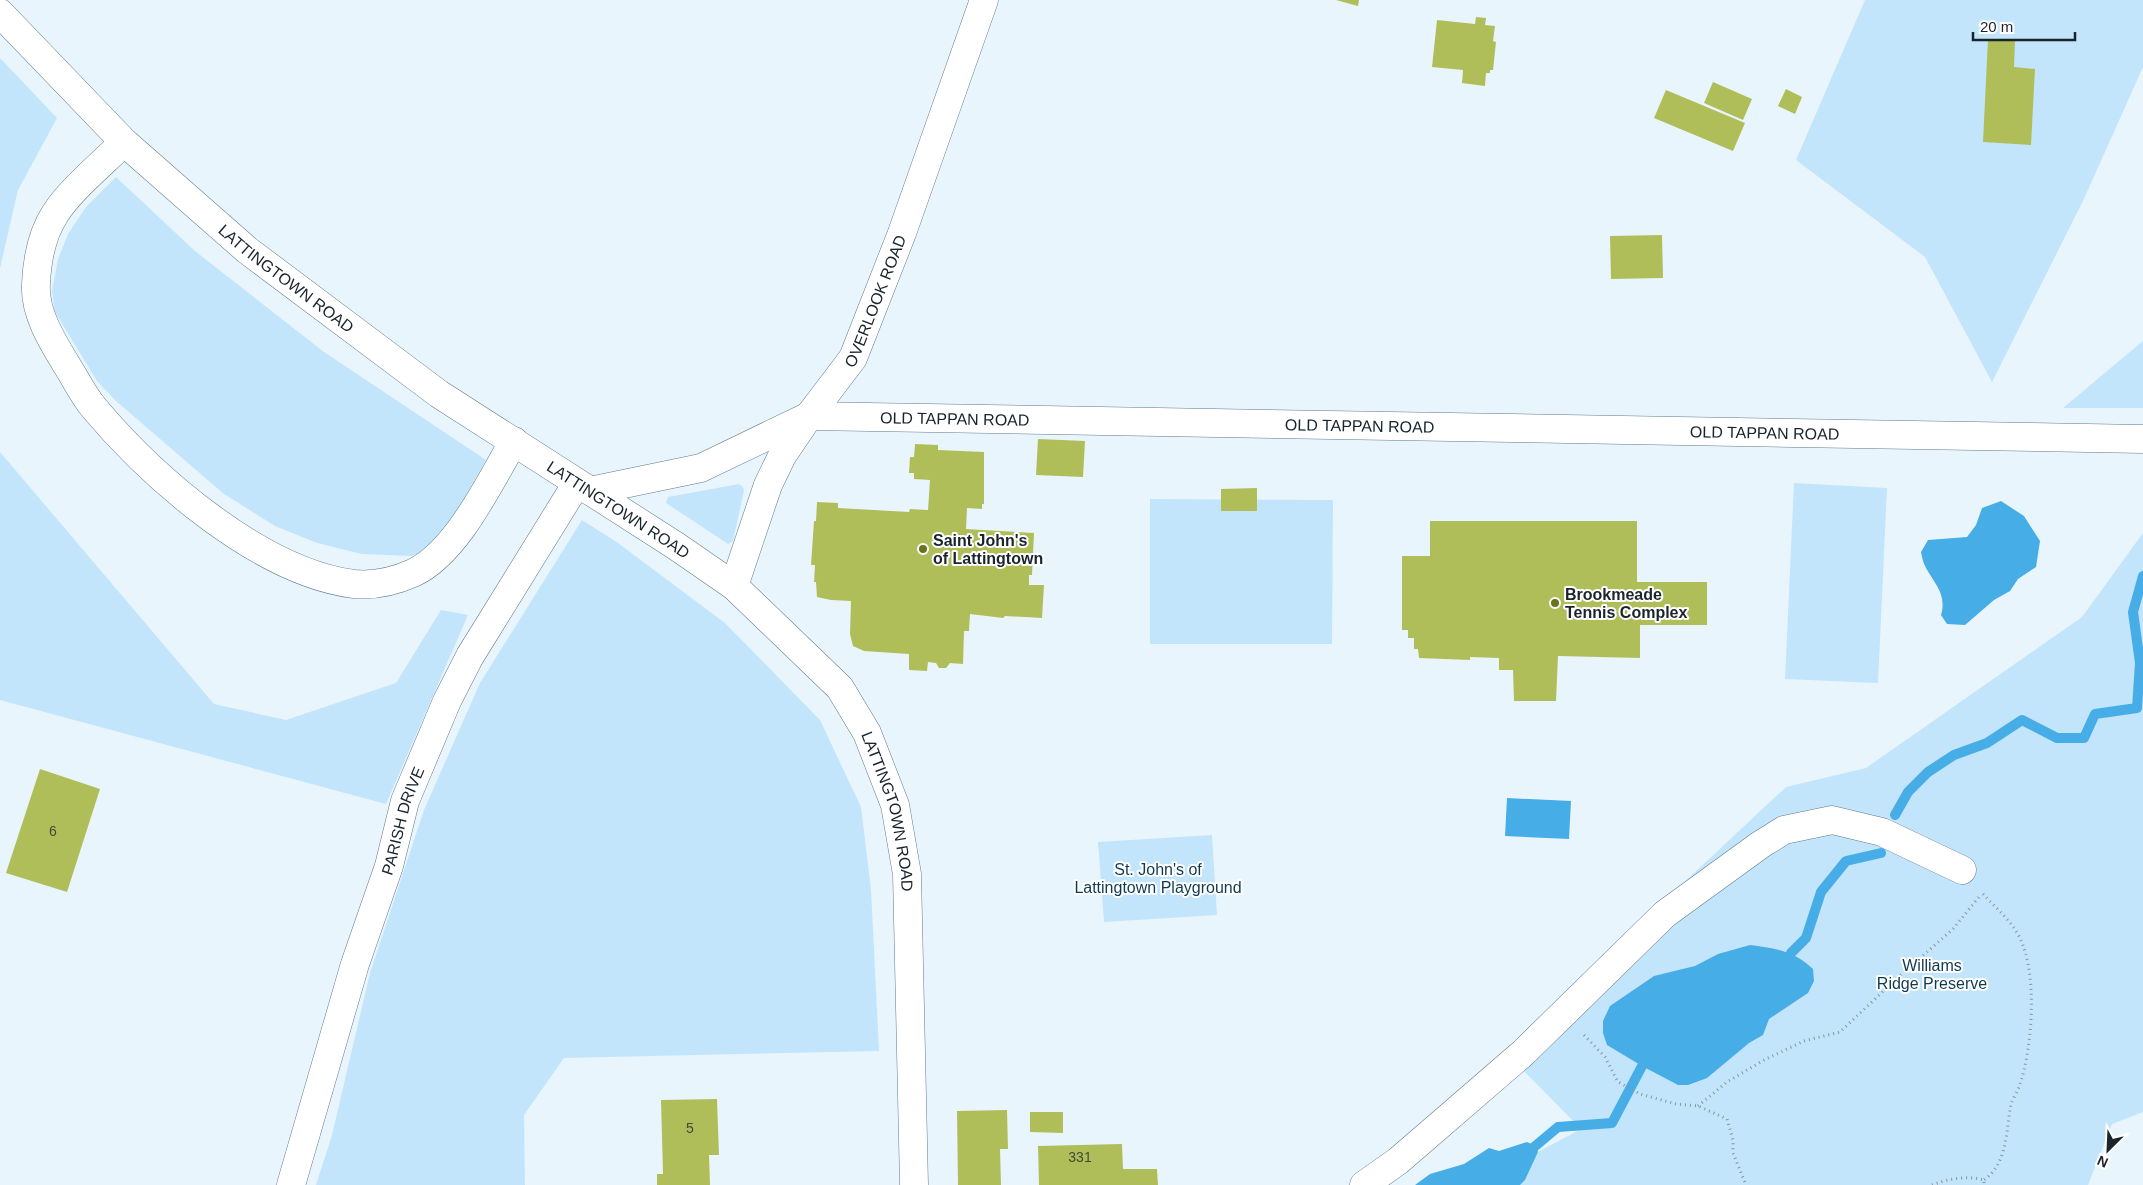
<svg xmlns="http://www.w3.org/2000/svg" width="2143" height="1185" font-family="Arial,sans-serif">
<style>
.green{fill:#c2e5fb}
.water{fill:#47ade7}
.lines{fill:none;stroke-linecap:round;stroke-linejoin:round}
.stream{stroke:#47ade7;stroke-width:10}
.building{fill:#b0be5a}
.minor-casing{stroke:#607b8d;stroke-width:29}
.path{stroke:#8a959d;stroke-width:3;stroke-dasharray:1 4;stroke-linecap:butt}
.minor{stroke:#fff;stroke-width:28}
.poi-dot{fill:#6a741e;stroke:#fff;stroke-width:2}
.labels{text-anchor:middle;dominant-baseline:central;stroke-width:4;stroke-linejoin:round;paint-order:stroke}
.number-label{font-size:14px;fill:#3f4a37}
.street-label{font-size:16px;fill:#19242b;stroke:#fff}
.poi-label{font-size:16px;font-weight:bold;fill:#19242b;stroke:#fff;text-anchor:start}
.park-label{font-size:16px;fill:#0e3a51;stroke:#fff}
</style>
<rect width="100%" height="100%" fill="#e9f5fd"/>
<g class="green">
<path d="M1865,0H2143V67L2083,201L1992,382L1925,257L1796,160Z"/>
<path d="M0,58L57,118L18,190L0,268Z"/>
<path d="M116,177L195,251L324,352L486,460L450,524L423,552L411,556L362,554L317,543L275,526L224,494L116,401L97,381L55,312L52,291L58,259L68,234L86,207Z"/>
<path d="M2143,341V408H2063Z"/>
<path d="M0,452L214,704L286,720L396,683L441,610L468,615L386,804L0,700Z"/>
<path d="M1794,483L1887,488L1878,683L1785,679Z"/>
<path d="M739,484L742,486L744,490L733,541L728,544L666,503L668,497Z"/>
<path d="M1150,499L1333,500L1332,644H1150Z"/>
<path d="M582,520L618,543L725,623L820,720L861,807L871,890L879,1051L564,1058L524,1115L525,1185H316L332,1135L370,973L424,810L480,683Z"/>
<path d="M2143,533V1112L2112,1124L2088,1185H1520L1525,1180L1538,1152L1581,1129L1504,1051L1786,787L1866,768L2082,617Z"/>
<path d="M1212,835L1217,915L1104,922L1098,842Z"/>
</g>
<g class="water">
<path d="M2001,501L2024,516L2040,541L2036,567L2018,579L2010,591L1994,600L1965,625L1947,624L1941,615C1947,595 1935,584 1926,568C1923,563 1922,557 1921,552L1928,540L1967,537L1976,525L1982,508Z"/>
<path d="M1507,798L1571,801L1569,839L1505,836Z"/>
<path d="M1750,945C1774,948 1794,951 1813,969L1814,981L1808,993L1769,1019L1763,1035L1749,1043L1707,1078L1688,1085H1678L1642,1066L1607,1045L1603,1033V1021L1610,1006L1654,976L1695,966L1718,954Z"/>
<path d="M1527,1142L1536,1146L1538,1152L1525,1180L1520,1185H1415L1430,1174L1464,1164L1489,1148L1499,1151Z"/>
</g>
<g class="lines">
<g class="stream">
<path d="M1895,815L1908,792L1928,772L1954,755L1987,743L2022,720L2057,738H2084L2095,714L2137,708L2140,663L2133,612L2143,576"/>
<path d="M1791,953L1806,938L1821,892L1846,861L1881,853"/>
<path d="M1527,1153L1558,1127L1612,1123L1642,1066"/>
</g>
</g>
<g class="building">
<path d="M1336,0H1359L1358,6Z"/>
<path d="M1476,17L1486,18L1485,25L1495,26L1493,41L1496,42L1493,70H1490V73H1486L1485,86L1462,83L1463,70L1432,67L1437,20L1475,24Z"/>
<path d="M1988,39L2015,41L2014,67L2035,69L2031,145L1983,142Z"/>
<path d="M1713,82L1752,99L1743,120L1704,103Z"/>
<path d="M1786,89L1802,97L1795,114L1778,106Z"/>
<path d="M1666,90L1745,123L1733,151L1654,118Z"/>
<path d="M1662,235L1663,278L1611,279L1610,236Z"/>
<path d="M1038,439L1085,441L1083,477L1036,475Z"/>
<path d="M915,444L938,445V450L984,452V504H982V509L967,508L966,529L1034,533L1032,575H1029V585H1044L1042,618L1005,616L1003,618L970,614L969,631H964L963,664L950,663L946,668H939L936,663L928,662L927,671L909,670V654L864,651L853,646L850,634L851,601L831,600L817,597L816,582H814L815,565H811L814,521H816L817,502L838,503V508L909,512L910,509L928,510L930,480L914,479V473H909L910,457H914Z"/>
<path d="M1257,488V511H1221V489Z"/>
<path d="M1430,521H1637V582H1707V625H1640V658L1558,656L1556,701H1514L1513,670H1499V658L1470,657V660L1419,658L1418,649H1414V638H1408V630H1402V556H1430Z"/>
<path d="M40,769L100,789L67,892L6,873Z"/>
<path d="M717,1099L719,1155H709L710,1185H657V1174H663L661,1100Z"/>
<path d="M1007,1110L1008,1149H1000L1001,1185H958L957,1111Z"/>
<path d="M1030,1112H1063V1133L1030,1132Z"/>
<path d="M1122,1144L1123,1169H1157L1158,1185H1039L1038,1146Z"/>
</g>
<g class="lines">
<defs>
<g id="minor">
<path id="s1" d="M0,13L124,142L247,250L439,394L676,546L734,586L840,688L867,733L895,805L907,874L914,1185"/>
<path d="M124,142C104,162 69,191 55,214C42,234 37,261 36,284C34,312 52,341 66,364C75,378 83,395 94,408C153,478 260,572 354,584C374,586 395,581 413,573C457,553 490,481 514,441"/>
<path id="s2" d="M590,491L701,468L809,416L2143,439"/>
<path id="s3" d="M734,586L768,485L782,456L809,416L853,358L902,233L984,0"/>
<path id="s4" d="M291,1185L355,964L389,866L405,801L447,701L470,656L577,483"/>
<path d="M1364,1185L1398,1161L1523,1053L1665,914L1760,845L1784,830L1832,820L1882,832L1962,870"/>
</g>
</defs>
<use href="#minor" class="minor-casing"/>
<g class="path">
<path d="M1983,894C1994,906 2007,917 2016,931C2039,966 2033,1048 2019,1087C2017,1093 2013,1098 2011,1104C2006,1130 2008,1163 1984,1180"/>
<path d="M1584,1035L1605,1057L1618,1082L1640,1094L1676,1104L1698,1106L1727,1119L1733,1140V1153L1746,1185"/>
<path d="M1698,1106L1727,1082L1764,1060L1804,1041L1840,1032L1893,982L1953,929L1979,897"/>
<path d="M1932,1185C1948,1179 1967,1175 1984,1180V1185"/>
</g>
<use href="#minor" class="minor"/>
</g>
<g class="poi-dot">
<circle cx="923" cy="549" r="5"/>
<circle cx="1555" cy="603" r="5"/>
</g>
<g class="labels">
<g class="number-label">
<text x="53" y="831">6</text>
<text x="690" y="1128">5</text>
<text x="1080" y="1157">331</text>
</g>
<g class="street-label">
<text stroke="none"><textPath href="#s1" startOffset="391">LATTINGTOWN ROAD</textPath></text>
<text stroke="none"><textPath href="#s3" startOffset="321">OVERLOOK ROAD</textPath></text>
<text stroke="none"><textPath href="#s2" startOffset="379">OLD TAPPAN ROAD</textPath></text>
<text stroke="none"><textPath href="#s2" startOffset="784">OLD TAPPAN ROAD</textPath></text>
<text stroke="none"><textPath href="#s2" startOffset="1189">OLD TAPPAN ROAD</textPath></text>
<text stroke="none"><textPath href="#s1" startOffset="796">LATTINGTOWN ROAD</textPath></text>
<text stroke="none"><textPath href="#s1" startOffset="1216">LATTINGTOWN ROAD</textPath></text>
<text stroke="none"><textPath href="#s4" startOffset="381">PARISH DRIVE</textPath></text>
</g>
<g class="poi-label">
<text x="933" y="540">Saint John's<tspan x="933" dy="18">of Lattingtown</tspan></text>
<text x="1565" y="594">Brookmeade<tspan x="1565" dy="18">Tennis Complex</tspan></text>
</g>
<g class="park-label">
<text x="1158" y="869">St. John's of<tspan x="1158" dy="18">Lattingtown Playground</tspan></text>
<text x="1932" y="965">Williams<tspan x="1932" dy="18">Ridge Preserve</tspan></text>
</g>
</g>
<g transform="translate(2108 1150) rotate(204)" stroke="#ffffff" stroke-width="4" paint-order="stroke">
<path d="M0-4L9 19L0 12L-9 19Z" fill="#19242b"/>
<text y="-8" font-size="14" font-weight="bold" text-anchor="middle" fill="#19242b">N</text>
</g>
<path d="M1973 32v8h102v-8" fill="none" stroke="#19242b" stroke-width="2.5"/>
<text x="1980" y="32" font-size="15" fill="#19242b" stroke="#ffffff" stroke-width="4" paint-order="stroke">20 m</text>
</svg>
